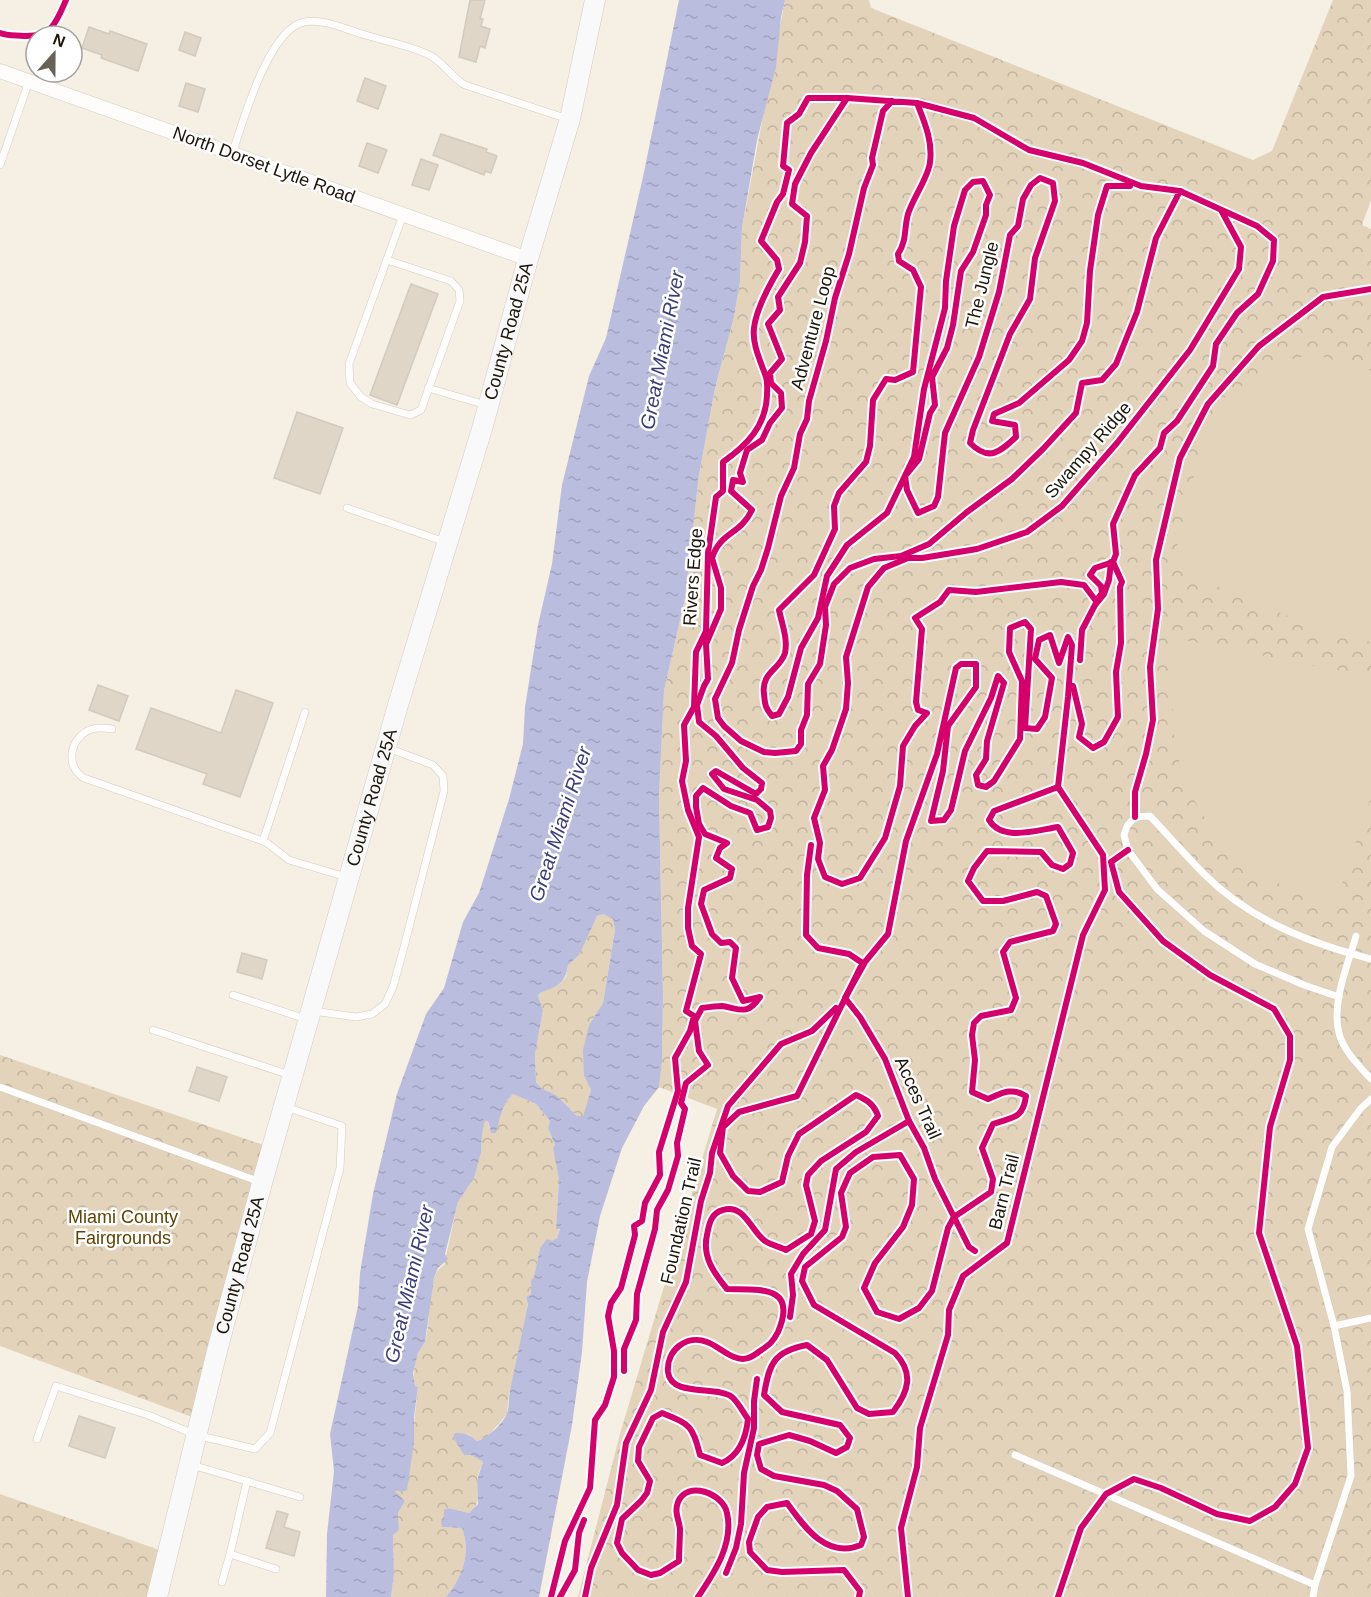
<svg xmlns="http://www.w3.org/2000/svg" width="1371" height="1597" font-family="Arial,sans-serif">
<style>
.forest{fill:url(#forest-crowns)}
.garden{fill:#e2d3ba}
.water{fill:url(#water-ripples);fill-rule:evenodd}
.building{fill:#dfd6c8;stroke:#d1cabf;stroke-width:1.5}
.lines{fill:none;stroke-linecap:round;stroke-linejoin:round}
.lane-casing{stroke:#d3ccc1;stroke-width:8}
.street-casing{stroke:#d3ccc1;stroke-width:15}
.secondary-casing{stroke:#d3ccc1;stroke-width:21}
.lane{stroke:#fefdfb;stroke-width:7}
.street{stroke:#fefdfb;stroke-width:14}
.secondary{stroke:#faf9f9;stroke-width:20}
.cycleway-casing{stroke:#fff;stroke-width:10}
.cycleway{stroke:#d6006c;stroke-width:6}
.labels{text-anchor:middle;dominant-baseline:central;stroke-width:5;stroke-linejoin:round;paint-order:stroke}
.street-label{font-size:18px;fill:#1c1509;stroke:#fff}
.park-label{font-size:18px;fill:#604302;stroke:#fff}
.water-label{font-size:20px;font-style:italic;fill:#3b3d7b;stroke:#fff}
</style>
<defs>
<pattern id="forest-crowns" width="20" height="18" patternUnits="userSpaceOnUse" patternTransform="scale(1.5)"><rect width="20" height="18" fill="#e2d3ba"/><path d="M2 6a3 3 0 1 1 6 0M12 15a3 3 0 1 1 6 0" fill="none" stroke="#c1b49f"/></pattern>
<pattern id="water-ripples" width="26" height="14" patternUnits="userSpaceOnUse" patternTransform="scale(1.5)"><rect width="26" height="14" fill="#bbbdde"/><path d="M2 4q2-2 4 0t4 0M15 11q2-2 4 0t4 0" fill="none" stroke="#a0a2bd"/></pattern>
</defs>
<rect width="100%" height="100%" fill="#f5efe4"/>
<g class="forest">
<path d="M785,0H869L871,8L1253,160L1272,151L1333,0H1371V200L1362,225L1371,229V1597H578L620,1434L717,1109L659,1087L662,1061L663,994L659,797L664,691L685,598L699,475L715,388L734,317L740,281L742,228Z"/>
<path d="M603,914L613,919L615,930L603,1003L589,1025L584,1076L591,1090L583,1117L577,1116L556,1095L541,1088L536,1082L535,1055L543,1010L538,996L540,993L560,984L566,977L568,965L597,916Z"/>
<path d="M0,1055L272,1148L200,1420L0,1346Z"/>
<path d="M513,1094L536,1104L550,1121L548,1128L555,1145L559,1179L556,1229L560,1228L557,1238L540,1248L534,1278L531,1280V1294L526,1297L528,1303L516,1370L509,1394L507,1414L487,1437L477,1441L468,1434L460,1447L464,1455H471L483,1462C481,1468 477,1475 477,1481C477,1493 481,1505 469,1513L448,1508L442,1527L462,1528C471,1555 463,1576 446,1597H391L394,1574L393,1535L399,1530L398,1513L405,1501L394,1490L410,1462L418,1387L415,1386C413,1375 414,1363 418,1353C420,1349 424,1345 425,1341C432,1322 425,1275 444,1265L458,1202L474,1178L481,1153L482,1134L485,1121L488,1120L489,1128L496,1132C500,1118 502,1104 513,1094Z"/>
<path d="M0,1494L168,1553L157,1597H0Z"/>
</g>
<g class="garden">
<path d="M1313,354L1371,371V642L1321,630L1172,567L1207,421L1226,396L1281,362Z"/>
<path d="M1174,638L1371,677V797L1335,905L1325,904L1281,885L1244,861L1208,824L1184,782L1174,738L1171,650Z"/>
</g>
<path class="water" d="M679,0H785L781,17L776,67L757,140L742,228L740,281L734,317L715,388L699,475L685,598L664,691L659,797L663,994L662,1062L659,1087L644,1106L622,1148L600,1216L587,1282L582,1352L572,1425L539,1597H446C463,1576 471,1554 462,1528L442,1527L441,1521L444,1516V1510L448,1508L469,1513L478,1504L477,1480L483,1462L471,1455H464L453,1437L455,1433C465,1433 469,1434 477,1441C486,1439 504,1423 507,1413C510,1406 508,1398 510,1391C516,1362 522,1333 528,1304L526,1297L531,1294V1280L534,1277L540,1248L547,1239L552,1241L557,1238L560,1229H556L559,1179L553,1148L555,1145L548,1128L550,1121L536,1104L513,1094C502,1104 500,1119 496,1133H491L488,1121H485L482,1134L481,1153L474,1178L458,1202L445,1254L448,1259L438,1268L434,1278L425,1342L418,1353L413,1373L415,1386L418,1387L414,1417V1442L407,1490L402,1492L397,1489L394,1490L405,1501L398,1513L399,1530L393,1535L394,1574L391,1597H326L327,1534L334,1471L330,1434L358,1306L360,1273L373,1194L397,1094L426,1014L444,988L463,922L479,893L509,799L523,744L525,707L538,625L552,564L562,485L589,376L606,338L643,177ZM603,914L613,919L615,930L603,1003L589,1025L583,1050L584,1076L591,1090L583,1116H577L556,1095L541,1088L536,1082L535,1055L543,1010L538,996L540,993C557,986 565,985 568,965L579,955L597,916Z"/>
<g class="building">
<path d="M470,0H485L480,19H483L481,26L490,29L485,48L480,46L476,62L459,57Z"/>
<path d="M89,27L109,34L110,31L147,44L138,71L101,58L102,55L82,48Z"/>
<path d="M185,32L201,38L195,56L179,50Z"/>
<path d="M365,78L386,86L378,109L357,101Z"/>
<path d="M186,83L205,89L198,112L179,106Z"/>
<path d="M441,134L487,149L486,152L497,156L491,173L485,171L484,175L433,155Z"/>
<path d="M367,143L387,150L378,173L359,166Z"/>
<path d="M421,159L438,165L429,190L412,185Z"/>
<path d="M411,284L438,294L397,405L370,395Z"/>
<path d="M297,412L343,428L320,494L274,478Z"/>
<path d="M98,685L128,696L119,721L89,710Z"/>
<path d="M236,690L273,703L240,797L203,784L207,774L136,749L151,708L221,733Z"/>
<path d="M242,953L267,960L262,979L237,972Z"/>
<path d="M197,1067L227,1077L219,1101L189,1091Z"/>
<path d="M79,1416L115,1428L105,1458L69,1446Z"/>
<path d="M277,1511L288,1514L284,1527L300,1532L294,1556L266,1548Z"/>
</g>
<g class="lines">
<defs>
<g id="lane">
<path d="M232,154C243,122 268,30 304,22C322,18 345,29 362,34C380,40 417,47 431,56C446,65 450,76 465,85L568,119"/>
<path d="M0,165L29,81"/>
<path d="M387,260L451,281L459,290L460,301L421,410L410,415L372,404L361,397L350,383L349,364L403,215"/>
<path d="M428,388L486,405"/>
<path d="M347,508L445,542"/>
<path d="M112,729C106,728 99,727 92,729C70,736 64,766 84,778L260,840L267,843L289,860L346,877"/>
<path d="M263,841L305,712"/>
<path d="M1356,936C1348,964 1331,1004 1339,1033C1343,1050 1359,1066 1371,1079"/>
<path d="M233,995L306,1019"/>
<path d="M1339,997L1304,985L1255,964L1204,931L1157,889L1128,850L1124,835L1127,826L1135,817L1150,816C1168,835 1185,855 1204,874C1250,920 1309,943 1371,959"/>
<path d="M313,1011L356,1017L372,1014L385,1004L393,987L404,947L444,791L443,776L433,765L388,748"/>
<path d="M153,1030L290,1075"/>
<path d="M0,1087L260,1182"/>
<path d="M1334,1326L1371,1318"/>
<path d="M37,1439L56,1386L148,1415L196,1435L255,1449L270,1433L340,1168L342,1126L286,1107"/>
<path d="M1015,1455L1315,1585"/>
<path d="M192,1465L300,1497"/>
<path d="M247,1481L230,1554L276,1569"/>
<path d="M222,1582L230,1554"/>
<path d="M1313,1597L1315,1585L1351,1476L1347,1391L1334,1326L1308,1229L1332,1147L1361,1108L1371,1099"/>
</g>
<path id="street" d="M0,71L528,259"/>
<g id="secondary">
<path id="s1" d="M157,1597L218,1347L262,1183L398,705L482,429L528,259L570,119L595,0"/>
</g>
</defs>
<use href="#lane" class="lane-casing"/>
<use href="#street" class="street-casing"/>
<use href="#secondary" class="secondary-casing"/>
<use href="#lane" class="lane"/>
<use href="#street" class="street"/>
<use href="#secondary" class="secondary"/>
<defs>
<g id="cycleway">
<path d="M0,33C8,36 16,35 24,36C52,37 56,23 66,0"/>
<path d="M917,103C924,121 933,141 930,162C929,176 913,198 908,214C904,228 907,241 898,254L899,261L913,270L921,287L913,372L895,380L886,379L873,400L870,446L866,462L839,493L834,506L835,529L814,575L779,610C782,624 788,639 785,653C780,670 761,672 764,694C765,704 765,708 772,716L779,714L788,697L801,648L818,618L827,576L847,545L887,513L914,457L924,389L945,308L946,281L954,226L965,190L973,182L983,181L990,195L986,205V215L973,252L961,271L953,325L947,348L932,377L935,405L930,413L919,459L905,476L907,490L918,513L934,506L938,497L945,433L979,357L999,292L1010,235L1018,226L1023,199L1031,185L1040,178L1053,183L1055,201L1035,258L1030,299L1010,334L973,430L970,443C989,462 1000,452 1016,437L1015,425L992,421L994,414L1019,403L1069,360L1082,341L1087,323L1090,271L1098,215L1107,186H1130"/>
<path d="M1180,191L1257,226L1274,240L1273,261L1258,294L1237,313L1216,344L1213,366L1177,421L1164,433L1160,448L1135,475L1113,524L1116,554L1113,562L1095,568L1090,575L1101,586L1102,593L1096,601L1084,585L1061,582L976,592L949,590L940,602L915,618L922,629L916,702L918,710L927,713L915,726L903,746L900,786L885,838L860,878L842,884L825,877L818,859L820,843L814,818L825,790L823,766L832,750L846,709L848,683L846,657L868,587L884,568L908,558H922L977,549L1027,532L1062,506L1117,443L1190,350L1239,269L1241,247L1221,210"/>
<path d="M1080,660L1082,630L1095,605L1104,594L1109,580L1111,562"/>
<path d="M1073,686L1082,724L1079,737L1093,748L1104,742L1118,717L1116,672L1121,643L1120,587L1122,582L1113,562"/>
<path d="M1135,817V792L1146,754L1153,720L1150,667L1158,609L1156,560L1180,458L1208,404L1259,346L1323,297L1371,289"/>
<path d="M811,845L807,875L806,935L818,948L849,954L864,964L845,998L860,1017L885,1059L909,1121L924,1148L935,1179L969,1247L975,1251"/>
<path d="M790,1317L793,1295L791,1274L803,1254L825,1230L836,1169L856,1152L909,1121"/>
<path d="M624,1371V1349L636,1320L637,1294L655,1229L657,1210L668,1190L678,1156L677,1143L685,1109L681,1103L686,1083L708,1065L699,1051L695,1021L702,1008C709,1007 716,1006 722,1006C741,1009 747,1016 760,997L743,1001L732,978L736,948L730,942L721,943L712,934L701,904L704,890L730,878L732,869L716,858L720,848L727,843L705,834L699,824L696,807V796L703,788L731,806L750,813L757,830L768,827L771,818L770,811L757,800L724,789L712,774L716,771L756,794L761,789L762,783L743,768L716,736L699,722L697,705L704,686L708,679L706,644L721,609V588L712,558C720,532 740,535 752,510L731,491L733,480L743,482L740,473L747,450L762,440L770,423L782,408L781,393L771,383L770,373L782,359L768,324L780,310L778,297L800,263L805,242L807,216L792,204L795,184L811,153L847,98"/>
<path d="M726,1573L736,1548L741,1524L744,1473L754,1428V1401L757,1379"/>
<path d="M551,1597L565,1541L590,1488L595,1420L605,1405L614,1377V1351L608,1316L611,1303L621,1288L635,1235L634,1226L642,1221L645,1203L660,1175L659,1152L678,1091L675,1058L690,1031L694,1016L686,1011L701,954L692,946L688,928V908L699,837L688,810L682,781L686,761L684,725L694,707L696,652L706,631L708,553L716,497L723,491V462C747,445 766,426 767,395C767,389 768,383 766,377C761,362 752,345 754,328C756,310 770,284 779,269L777,260L761,241L777,202L783,194L789,170L783,166L787,123L799,114L808,98H847L917,103L974,118L1029,150L1083,163L1141,186L1180,191L1156,238L1137,312L1116,364L1102,380L1082,383L1076,413L1043,449L1012,479L967,512L929,544L901,556L874,559L850,568L834,584L825,607L826,625L820,664L808,684L807,715L801,730V744L796,751L775,753L764,752L741,741L724,726L718,718L715,699L732,663L739,630L753,586L761,570L768,548L781,496L794,468L800,434L807,419L809,401L826,341L835,298L849,254L864,188L873,165L872,158L883,111L892,101"/>
<path d="M560,1597L575,1570L579,1533L584,1520"/>
<path d="M585,1597L591,1568L617,1505L626,1443L651,1390L663,1332L686,1282L701,1201L710,1173L712,1153L728,1106L781,1044L812,1031L836,1008"/>
<path d="M698,1597C714,1573 734,1544 727,1513C723,1493 687,1480 678,1502C674,1513 679,1519 680,1529C680,1539 679,1550 679,1561L660,1573L651,1575L638,1570L622,1553L617,1543L622,1519L641,1501L647,1493L650,1481L638,1461L639,1447L653,1418L662,1413C691,1425 692,1425 700,1455L722,1463C740,1455 746,1438 748,1419C743,1412 738,1402 732,1397C717,1385 671,1398 668,1372C666,1350 687,1334 707,1342C719,1346 734,1363 748,1358C752,1357 757,1353 760,1351C769,1345 773,1342 778,1332C798,1285 760,1290 727,1289C714,1273 702,1257 707,1235C709,1224 711,1213 723,1210C744,1203 751,1231 765,1241C771,1245 780,1247 786,1250L811,1234L815,1221L806,1185L808,1175L821,1161L866,1132L878,1116C874,1104 867,1100 856,1095L799,1134L788,1156L782,1182L760,1192L748,1191L733,1176L720,1153L723,1127L739,1112L797,1096L860,968L888,934L906,841L937,754L956,668L961,664H976V687L948,726L943,771L931,821L944,820L951,810L965,751L991,698L998,676L1004,683L987,741L986,759L976,775L978,785L986,787L994,781L1020,739L1022,681L1009,652L1010,628L1025,622L1031,629L1025,728L1037,729L1045,717L1052,678L1035,659L1039,640L1050,635L1059,663L1068,637L1072,645L1068,697L1058,787"/>
<path d="M859,1597L860,1591L844,1570L782,1572L767,1570L750,1552L749,1542L758,1517L767,1507L787,1503C805,1528 827,1559 861,1545L864,1537L857,1509L837,1491L824,1485L774,1476L761,1469L757,1455L759,1444L789,1435L810,1441L836,1453L847,1447L850,1438L840,1425L782,1412L764,1395C769,1364 774,1351 807,1345L827,1360L857,1408L869,1414L893,1412C909,1391 914,1373 895,1353L814,1305L802,1281L805,1267L842,1237L846,1227L841,1193L850,1173L873,1157L900,1155L914,1179L912,1205L903,1227L875,1263L864,1288L877,1312L899,1319L919,1308L932,1291L948,1228L954,1217L991,1192L993,1179L982,1148L993,1124C1013,1117 1023,1119 1026,1096C1011,1087 1002,1093 988,1099L972,1092L975,1060L972,1035L974,1023L981,1016L1011,1010L1016,998L1003,952L1010,942L1053,931L1056,924L1046,896L1037,892L1003,901H983L968,881L974,868L987,851L1041,852L1052,865L1063,869L1070,864L1073,853L1058,827C1037,830 1002,842 989,820L994,811L1058,787"/>
<path d="M908,1597L901,1528L917,1467L920,1428L948,1335L949,1310L963,1276L1007,1243L1083,935L1105,890L1103,855L1058,787"/>
<path d="M1058,1597L1081,1528L1106,1494L1134,1479L1161,1488L1217,1514L1250,1521L1275,1507L1295,1484L1308,1448L1297,1346L1259,1233L1270,1127L1290,1060V1036L1274,1009L1210,975L1163,941L1119,892L1111,862L1128,850"/>
</g>
</defs>
<use href="#cycleway" class="cycleway-casing"/>
<use href="#cycleway" class="cycleway"/>
</g>
<g class="labels">
<g class="street-label">
<text transform="translate(264 165) rotate(20)">North Dorset Lytle Road</text>
<text transform="translate(982 285) rotate(-76)">The Jungle</text>
<text transform="translate(813 328) rotate(-75)">Adventure Loop</text>
<text stroke="none"><textPath href="#s1" startOffset="1314">County Road 25A</textPath></text>
<text transform="translate(1088 450) rotate(-49)">Swampy Ridge</text>
<text transform="translate(693 577) rotate(-86)">Rivers Edge</text>
<text stroke="none"><textPath href="#s1" startOffset="828">County Road 25A</textPath></text>
<text transform="translate(918 1098) rotate(66)">Acces Trail</text>
<text transform="translate(1004 1192) rotate(-76)">Barn Trail</text>
<text transform="translate(681 1221) rotate(-77)">Foundation Trail</text>
<text stroke="none"><textPath href="#s1" startOffset="342">County Road 25A</textPath></text>
</g>
<g class="park-label">
<text x="123" y="1217">Miami County<tspan x="123" dy="21">Fairgrounds</tspan></text>
</g>
<g class="water-label">
<text transform="translate(662 350) rotate(-79)">Great Miami River</text>
<text transform="translate(560 824) rotate(-72)">Great Miami River</text>
<text transform="translate(409 1284) rotate(-77)">Great Miami River</text>
</g>
</g>
<g transform="translate(54 54) rotate(21)"><circle r="28" fill="#ffffff" stroke="#a4a19d" stroke-width="1.5"/>
<path d="M0-4.5L10 22L0 15L-10 22Z" fill="#686156"/>
<text y="-9" font-size="16" font-weight="bold" text-anchor="middle" fill="#1c1509">N</text>
</g>
</svg>
